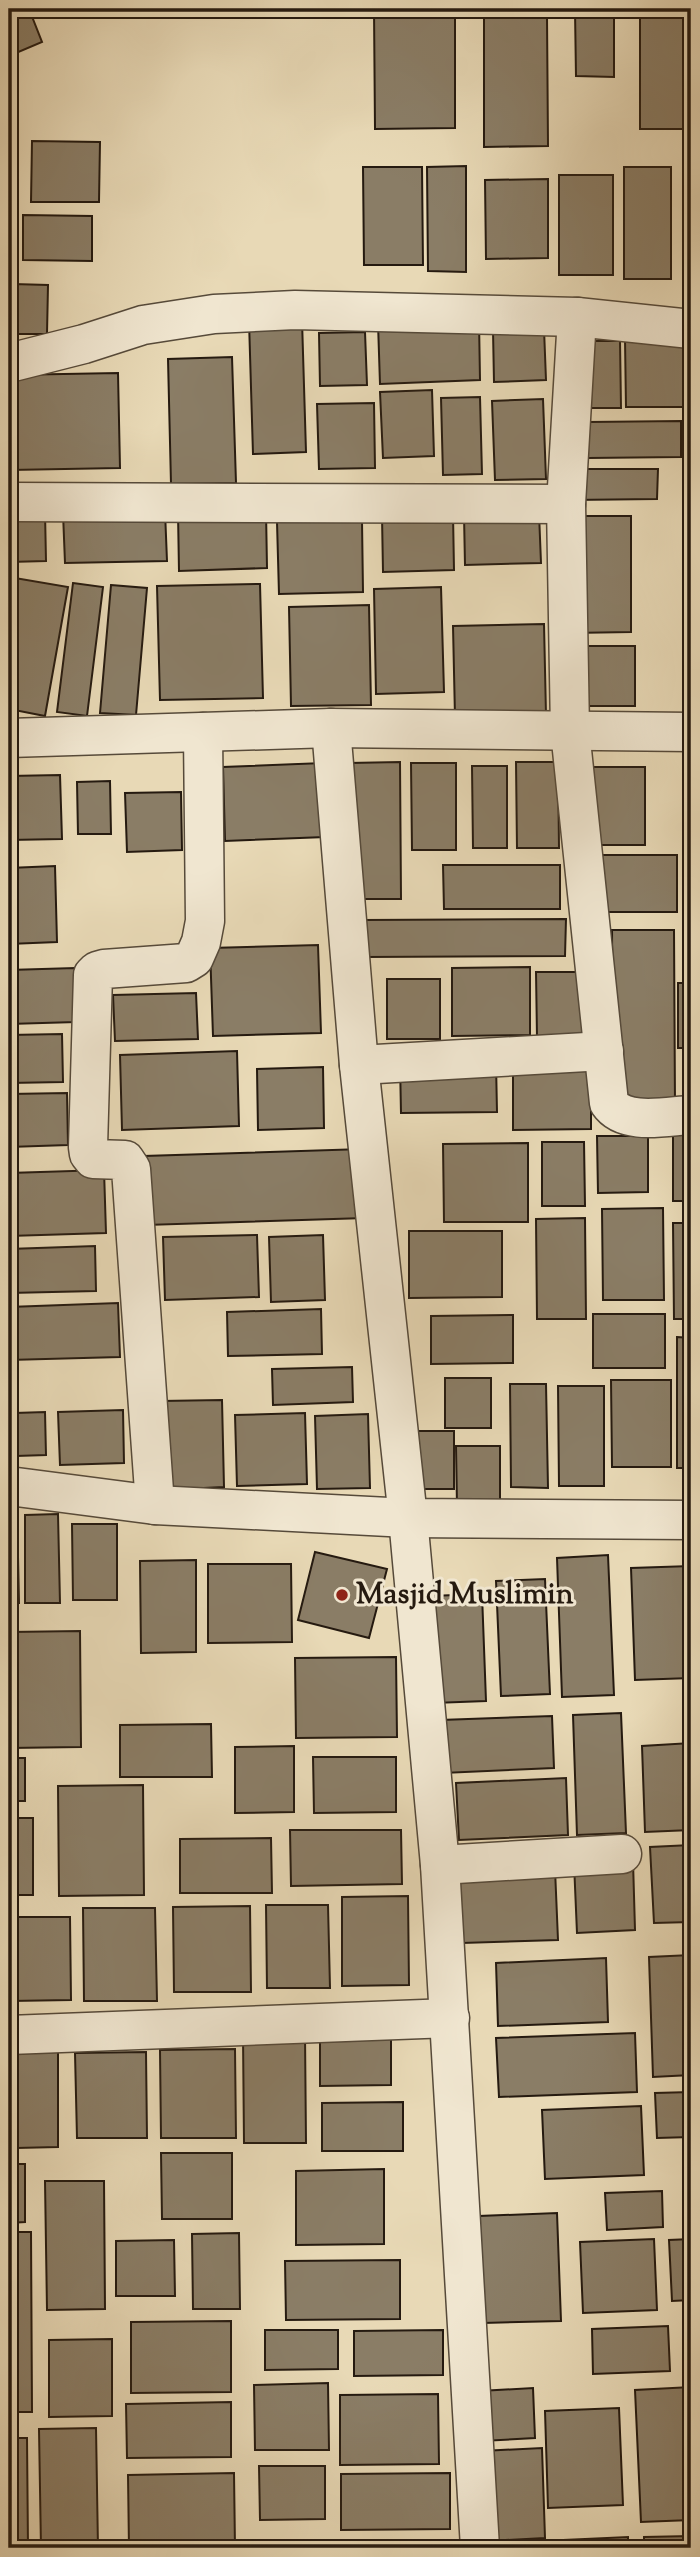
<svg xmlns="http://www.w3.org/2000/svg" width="700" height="2557" font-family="'Sorts Mill Goudy',serif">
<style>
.building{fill:#8a7d66;stroke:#251a10;stroke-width:2}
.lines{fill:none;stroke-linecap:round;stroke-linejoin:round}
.minor-casing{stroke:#564a3a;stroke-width:41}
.minor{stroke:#f0e6d0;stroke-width:38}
.poi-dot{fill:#8f2418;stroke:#f0e6d0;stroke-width:2.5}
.labels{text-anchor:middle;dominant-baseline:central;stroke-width:6;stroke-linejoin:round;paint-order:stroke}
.poi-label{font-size:30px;font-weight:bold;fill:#251a10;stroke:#f0e6d0;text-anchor:start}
</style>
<rect width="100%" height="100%" fill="#e8d9b6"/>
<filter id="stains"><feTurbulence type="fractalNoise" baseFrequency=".00286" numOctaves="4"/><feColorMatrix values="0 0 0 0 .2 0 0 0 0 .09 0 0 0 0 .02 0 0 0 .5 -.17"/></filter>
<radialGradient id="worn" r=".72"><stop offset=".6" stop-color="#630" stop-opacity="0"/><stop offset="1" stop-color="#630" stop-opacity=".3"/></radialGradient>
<g class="building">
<path d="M9,9H29L42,42L9,56Z"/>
<path d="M374,9H455V128L375,129Z"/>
<rect x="640" y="9" width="51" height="120"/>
<path d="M575,10H614V77L576,76Z"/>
<path d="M547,16L548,146L484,147V17Z"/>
<path d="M32,141L100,142L99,202H31Z"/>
<path d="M466,166V272L428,271L427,167Z"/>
<path d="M363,167H422L423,265H364Z"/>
<rect x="624" y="167" width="47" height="112"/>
<rect x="559" y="175" width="54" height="100"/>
<path d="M548,179V258L486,259L485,180Z"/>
<path d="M691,197V290H683V198Z"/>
<path d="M23,215L92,216V261L23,260Z"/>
<path d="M13,284L48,285L47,334H13Z"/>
<path d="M302,320L306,452L253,454L249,321Z"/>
<path d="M479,320L480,380L380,384L378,323Z"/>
<path d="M544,329L546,380L494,382L493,330Z"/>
<path d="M365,332L367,385L320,386L319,333Z"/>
<path d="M625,339H691V407H626Z"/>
<path d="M579,341H620L621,408H579Z"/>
<path d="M232,357L236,483L171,484L168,359Z"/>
<path d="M118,373L120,468L10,470L9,375Z"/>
<path d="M432,390L434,456L383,458L380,392Z"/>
<path d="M480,397L482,474L443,475L441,398Z"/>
<path d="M543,399L546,479L495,480L492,401Z"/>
<path d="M374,403L375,468L319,469L317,404Z"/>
<path d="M681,421V457L588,458V422Z"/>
<path d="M572,469H658L657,499L571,500Z"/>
<path d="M165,511L167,561L65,563L63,513Z"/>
<path d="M266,511L267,568L179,571L178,513Z"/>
<path d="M45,512L46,561L9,562V513Z"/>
<path d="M539,513L541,563L465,565L464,515Z"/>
<path d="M453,514L454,570L383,572L382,516Z"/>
<path d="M570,516H631V632L571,633Z"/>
<path d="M362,521L363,592L279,594L277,522Z"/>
<path d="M9,577L68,587L45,716L9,709Z"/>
<path d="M73,583L103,587L87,716L57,712Z"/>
<path d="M260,584L263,698L160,700L157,586Z"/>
<path d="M111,585L147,588L136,715L100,713Z"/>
<path d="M441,587L444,692L376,694L374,589Z"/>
<path d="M369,605L371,705L291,706L289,607Z"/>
<path d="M544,624L546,715L455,717L453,626Z"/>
<rect x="577" y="646" width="58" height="60"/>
<path d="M400,762L401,899H350L349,763Z"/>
<path d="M516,762H558L559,848H517Z"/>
<path d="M323,763L325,837L225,841L223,767Z"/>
<path d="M411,763H456V850H412Z"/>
<path d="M472,766H507V848H473Z"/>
<path d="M583,767H645V845H584Z"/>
<path d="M60,775L62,839L9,840V776Z"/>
<path d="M110,781L111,834H78L77,782Z"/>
<path d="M181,792L182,850L127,852L125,793Z"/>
<rect x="589" y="855" width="88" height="57"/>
<path d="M443,865H560V909H444Z"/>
<path d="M55,866L57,942L9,944V868Z"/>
<path d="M684,892H691V969H685Z"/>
<path d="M566,919L565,956L364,957V920Z"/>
<path d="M612,930H674L675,1106L613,1107Z"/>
<path d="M318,945L321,1033L213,1036L210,948Z"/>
<path d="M530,967V1035L452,1036V968Z"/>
<path d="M75,968L76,1022L9,1024V970Z"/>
<path d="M536,972H587V1037H537Z"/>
<rect x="387" y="979" width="53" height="60"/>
<rect x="678" y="983" width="13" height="65"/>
<path d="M196,993L198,1039L115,1041L113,995Z"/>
<path d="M62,1034L63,1082L9,1083V1035Z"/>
<path d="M237,1051L239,1126L122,1130L120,1055Z"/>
<path d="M513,1061H591V1129L513,1130Z"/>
<path d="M400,1063H496L497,1112L401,1113Z"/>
<path d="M323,1067L324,1128L258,1130L257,1069Z"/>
<path d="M67,1093L68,1145L9,1147V1094Z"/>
<path d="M691,1119V1201H673V1120Z"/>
<path d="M597,1136H648V1192L598,1193Z"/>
<path d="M542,1142H584L585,1206H542Z"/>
<path d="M528,1143V1222H444L443,1144Z"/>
<path d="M363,1149L365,1218L146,1225L144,1156Z"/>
<path d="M104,1170L106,1233L9,1236V1173Z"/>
<path d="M663,1208L664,1300H603L602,1209Z"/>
<path d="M585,1218L586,1319H537L536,1219Z"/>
<path d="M673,1223H691V1319H674Z"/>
<path d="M409,1231H502V1297L409,1298Z"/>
<path d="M257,1235L259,1297L165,1300L163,1237Z"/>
<path d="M323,1235L325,1300L271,1302L269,1237Z"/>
<path d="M95,1246L96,1291L9,1293V1249Z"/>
<path d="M118,1303L120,1357L9,1360V1307Z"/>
<path d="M321,1309L322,1354L228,1356L227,1312Z"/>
<rect x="593" y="1314" width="72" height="54"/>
<path d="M513,1315V1363L431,1364V1316Z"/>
<path d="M677,1337L691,1338V1468H677Z"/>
<path d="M352,1367L353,1402L273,1405L272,1369Z"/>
<rect x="445" y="1378" width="46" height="50"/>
<path d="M611,1380H671V1467H612Z"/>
<path d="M510,1384H546L548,1488L511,1487Z"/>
<path d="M558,1386H604V1486H559Z"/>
<path d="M222,1400L224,1487L163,1490L161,1401Z"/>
<path d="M123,1410L124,1463L60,1465L58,1412Z"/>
<path d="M45,1412L46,1455L16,1456L15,1413Z"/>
<path d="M305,1413L307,1484L237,1486L235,1415Z"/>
<path d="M368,1414L370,1488L317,1489L315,1416Z"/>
<rect x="411" y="1431" width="43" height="58"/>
<path d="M456,1446H500V1505L457,1506Z"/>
<path d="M17,1511L19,1603H9V1512Z"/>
<path d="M58,1514L60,1603H25V1515Z"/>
<path d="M72,1524H117V1600H73Z"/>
<path d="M315,1552L387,1569L369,1638L298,1620Z"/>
<path d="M608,1555L614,1695L562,1697L557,1558Z"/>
<path d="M196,1560V1652L141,1653L140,1561Z"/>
<path d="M208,1564H291L292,1642L208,1643Z"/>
<path d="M691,1566V1678L635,1680L631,1568Z"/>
<path d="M545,1579L550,1694L501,1696L496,1581Z"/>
<path d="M482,1594L486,1701L434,1703L430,1596Z"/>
<path d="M80,1631L81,1747L9,1748V1632Z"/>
<path d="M396,1657L397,1737L296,1738L295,1658Z"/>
<path d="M621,1713L626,1833L577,1835L573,1715Z"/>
<path d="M552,1716L554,1768L443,1773L441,1720Z"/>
<path d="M211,1724L212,1777H120V1725Z"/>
<path d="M691,1743V1830L645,1832L642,1746Z"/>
<path d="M294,1746V1812L235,1813V1747Z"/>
<path d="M313,1757H396V1812L314,1813Z"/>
<rect x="9" y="1758" width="16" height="43"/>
<path d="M566,1778L568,1835L459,1840L456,1783Z"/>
<path d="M143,1785L144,1895L59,1896L58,1786Z"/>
<rect x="9" y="1818" width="24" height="77"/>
<path d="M290,1830H401L402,1884L291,1886Z"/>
<path d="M271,1838L272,1893H180V1839Z"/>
<path d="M691,1845V1922L654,1923L650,1847Z"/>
<path d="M633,1861L635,1930L577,1933L574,1863Z"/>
<path d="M555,1869L558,1940L462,1943L459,1872Z"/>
<path d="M408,1896L409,1985L342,1986V1897Z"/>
<path d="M266,1905H328L330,1988H267Z"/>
<path d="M250,1906L251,1992H174L173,1907Z"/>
<path d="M83,1908H155L157,2001H84Z"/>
<path d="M10,1917H70L71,2000L10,2001Z"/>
<path d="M691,1955V2075L653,2077L649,1957Z"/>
<path d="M606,1958L608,2022L498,2026L496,1963Z"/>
<path d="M391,2033V2085L320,2086V2034Z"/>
<path d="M635,2033L637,2092L499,2097L496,2038Z"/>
<path d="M305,2034L306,2143H244L243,2035Z"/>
<path d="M235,2049L236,2138H161L160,2050Z"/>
<path d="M15,2051H58V2147L16,2148Z"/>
<path d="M146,2052L147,2138H77L75,2053Z"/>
<path d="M691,2092V2137L657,2138L655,2093Z"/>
<path d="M403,2102V2151H322V2103Z"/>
<path d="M641,2106L644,2175L545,2179L542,2110Z"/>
<path d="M161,2153H232V2219H162Z"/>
<path d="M9,2164H25V2222L9,2223Z"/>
<path d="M384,2169V2244L296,2245V2171Z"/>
<path d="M45,2181H104L105,2309L47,2310Z"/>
<path d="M662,2191L663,2227L607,2230L605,2193Z"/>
<path d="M557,2213L561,2321L483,2323L479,2216Z"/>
<path d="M9,2232H31L32,2412H9Z"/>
<path d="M239,2233L240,2309H193L192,2234Z"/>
<path d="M654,2239L657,2310L583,2313L580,2242Z"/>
<path d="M691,2239V2300L672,2301L669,2240Z"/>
<path d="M174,2240L175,2296H116V2241Z"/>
<path d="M400,2260V2319L286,2320L285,2261Z"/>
<path d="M231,2321V2392L131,2393V2322Z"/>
<path d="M668,2326L670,2371L593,2374L592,2329Z"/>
<path d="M265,2330H338V2369L265,2370Z"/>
<path d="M443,2330V2375L354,2376V2331Z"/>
<path d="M112,2339V2416L49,2417V2340Z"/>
<path d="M328,2383L329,2450H255L254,2385Z"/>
<path d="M691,2387V2520L641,2522L635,2390Z"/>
<path d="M533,2388L535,2438L482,2441L480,2391Z"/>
<path d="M438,2394L439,2464L340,2465V2395Z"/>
<path d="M231,2402V2457L127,2458L126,2404Z"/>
<path d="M619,2408L623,2505L548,2508L545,2411Z"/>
<path d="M96,2428L98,2548H41L39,2429Z"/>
<path d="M9,2438H27L28,2548H9Z"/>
<path d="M542,2448L545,2538L486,2541L482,2451Z"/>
<path d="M259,2466H325V2519L260,2520Z"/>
<path d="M234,2473L235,2548H129L128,2475Z"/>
<path d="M450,2473V2529L341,2530V2474Z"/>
<path d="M691,2536V2548H644V2537Z"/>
<path d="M628,2537V2548H564V2540Z"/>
</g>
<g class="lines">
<defs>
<g id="minor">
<path d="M577,317L566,504L570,731L609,1103C625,1126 667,1116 691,1115"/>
<path d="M9,363L84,344L143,325L214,314L295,310L577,317L691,329"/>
<path d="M9,502L566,504"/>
<path d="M331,728L359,1065L408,1518L440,1865L480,2548"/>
<path d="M9,738L331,728L691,732"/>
<path d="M359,1065L604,1051"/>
<path d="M9,1486L155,1505L408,1518L691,1520"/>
<path d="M155,1505L131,1169L125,1160L93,1159L89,1154L88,1147L93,975L97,971L104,969L186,963L194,958L201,942L205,921L203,732"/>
<path d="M440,1865L622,1854"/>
<path d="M9,2035L450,2018"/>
</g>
</defs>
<use href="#minor" class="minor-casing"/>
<use href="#minor" class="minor"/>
</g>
<circle class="poi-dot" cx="342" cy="1595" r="7"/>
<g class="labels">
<g class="poi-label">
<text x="356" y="1595">Masjid Muslimin</text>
</g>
</g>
<rect width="700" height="2557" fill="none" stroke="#e8d9b6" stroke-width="35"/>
<rect x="10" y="10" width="679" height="2536" fill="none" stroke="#251a10" stroke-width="3.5"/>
<rect x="18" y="18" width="665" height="2522" fill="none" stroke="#251a10" stroke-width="2"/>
<rect width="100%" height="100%" filter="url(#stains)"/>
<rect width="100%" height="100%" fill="url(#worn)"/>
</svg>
